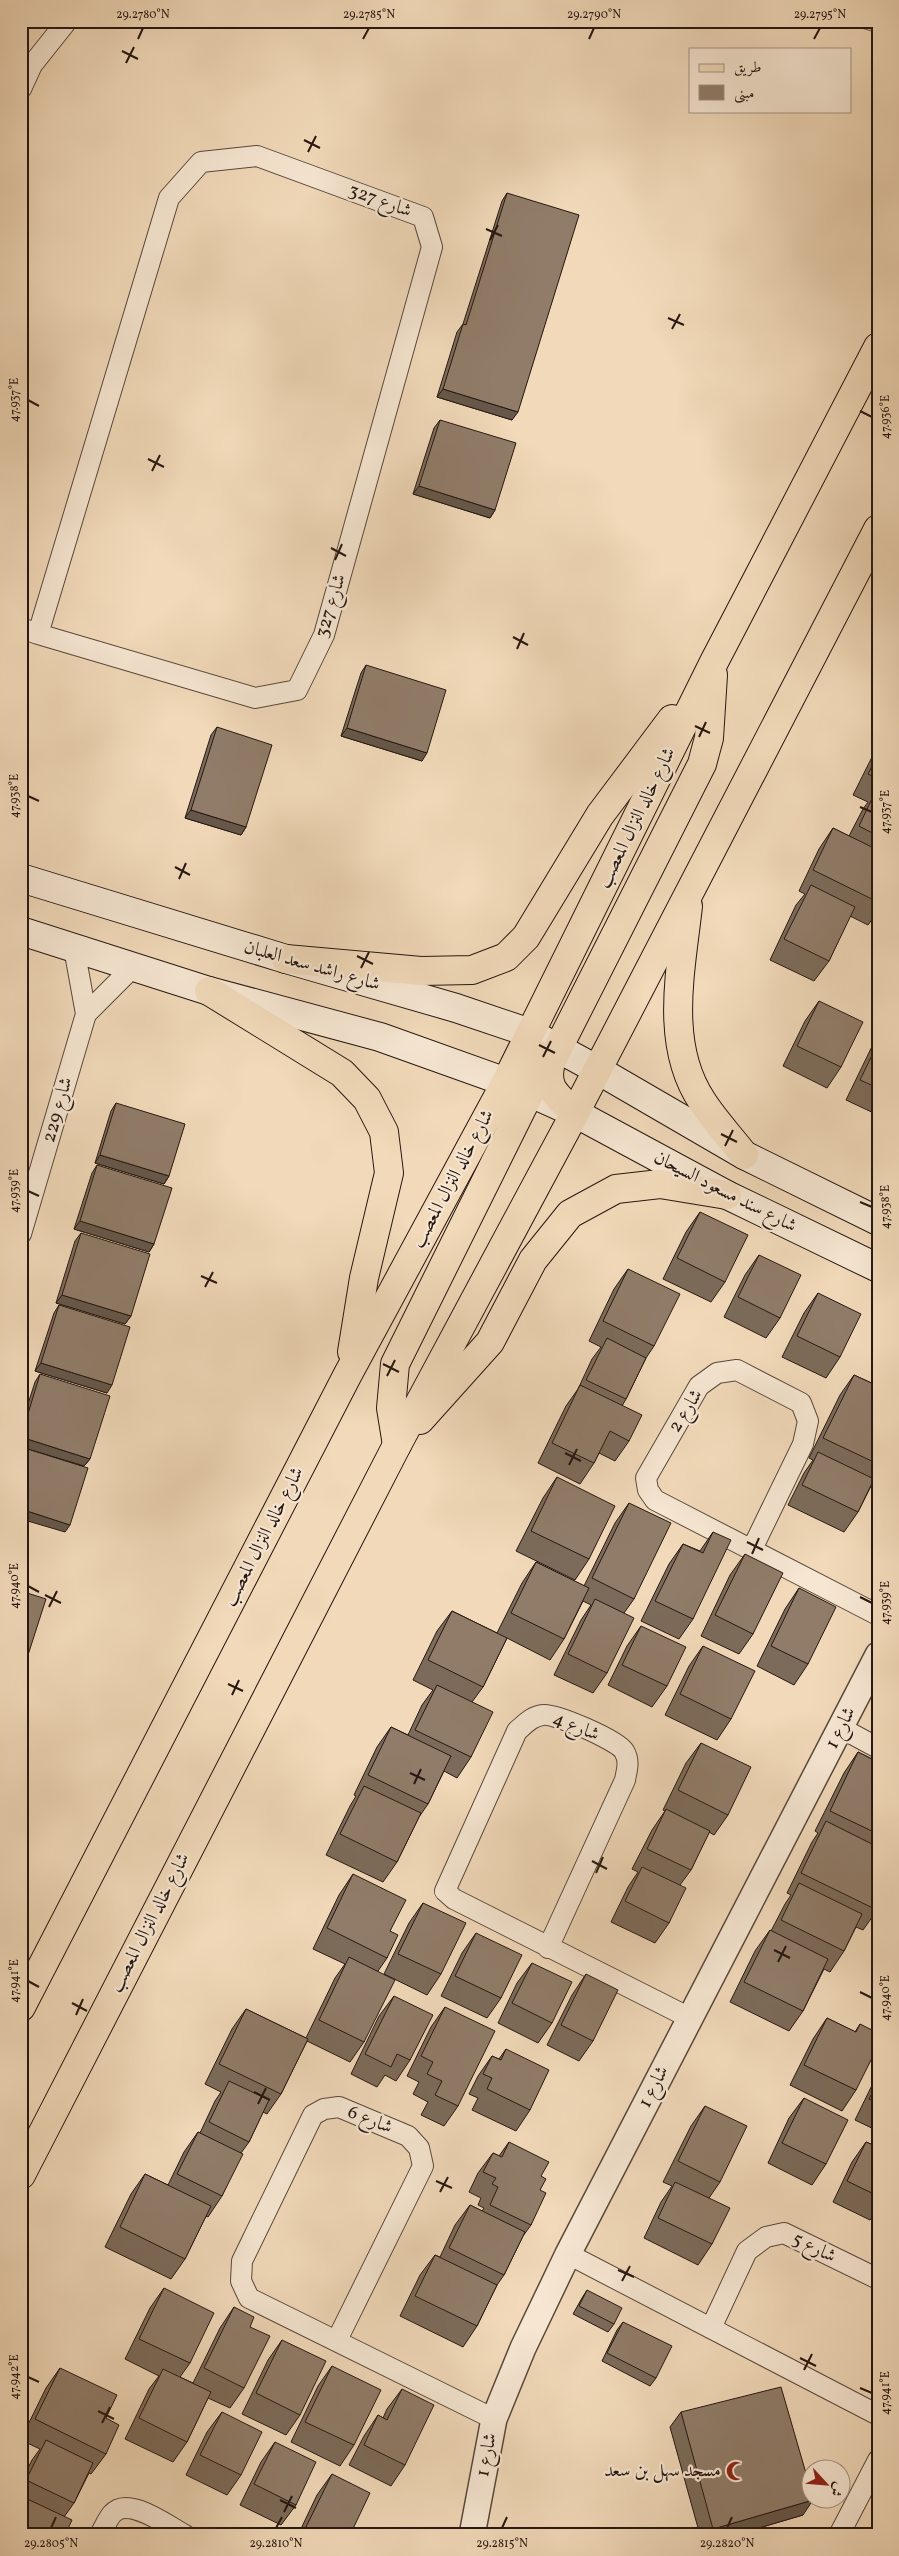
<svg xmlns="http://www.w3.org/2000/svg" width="899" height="2556" font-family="Vollkorn,Amiri,serif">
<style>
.green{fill:#ceb89d;stroke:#7a6858}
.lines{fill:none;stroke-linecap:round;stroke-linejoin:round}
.minor-casing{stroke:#59483c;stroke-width:22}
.tertiary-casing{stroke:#59483c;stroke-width:28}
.secondary-casing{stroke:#261712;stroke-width:30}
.primary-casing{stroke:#261712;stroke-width:30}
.minor{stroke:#f6e6d2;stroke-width:20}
.tertiary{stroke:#f6e6d2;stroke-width:25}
.secondary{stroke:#f6e6d2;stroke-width:28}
.primary{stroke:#f1d9b9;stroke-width:28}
.wall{fill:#7c6b5a;stroke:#261712}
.shaded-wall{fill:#65574a;stroke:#261712}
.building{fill:#907c69;stroke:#261712}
.ticks{fill:none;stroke:#261712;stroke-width:2}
.labels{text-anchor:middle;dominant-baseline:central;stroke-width:4.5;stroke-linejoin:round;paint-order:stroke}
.street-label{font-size:19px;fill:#261712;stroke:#f6e6d2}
.poi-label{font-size:19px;fill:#261712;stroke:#f6e6d2;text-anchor:end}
.neatline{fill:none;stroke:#261712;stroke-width:2}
.ticks-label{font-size:12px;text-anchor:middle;fill:#261712}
</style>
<rect width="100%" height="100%" fill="#f1d9b9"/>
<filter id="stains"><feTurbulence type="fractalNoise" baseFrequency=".004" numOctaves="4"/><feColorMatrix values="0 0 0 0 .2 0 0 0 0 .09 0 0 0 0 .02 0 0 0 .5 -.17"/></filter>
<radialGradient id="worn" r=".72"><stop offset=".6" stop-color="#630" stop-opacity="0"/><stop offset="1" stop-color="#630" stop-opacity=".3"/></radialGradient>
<path class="green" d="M838,21H878V33Z"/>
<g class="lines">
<defs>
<g id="minor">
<path d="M21,89L32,65L67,21"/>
<path d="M21,628L38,634L255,698L297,690L324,635L432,247L423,217L257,156L201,162L169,198L38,634"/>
<path d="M86,1014L134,966"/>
<path d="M21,1234L86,1014L74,948"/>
<path d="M752,1549L803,1444L808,1421L801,1403L737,1370L717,1373L699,1386L646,1478L648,1490L655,1500L878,1615"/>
<path d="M841,1728L878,1748"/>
<path d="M548,1948L625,1780C627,1769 630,1761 624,1751C617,1740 555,1713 543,1715C532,1716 525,1724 517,1731L445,1891L454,1899L690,2018"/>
<path d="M568,2254L878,2415"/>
<path d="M711,2328L747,2251L766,2237L784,2233L878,2279"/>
<path d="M337,2340L423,2166L419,2148L408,2136L339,2107L324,2109L313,2115L242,2261L241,2281L249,2298L494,2419"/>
<path d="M100,2535C104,2528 107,2520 112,2514C128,2495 168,2526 185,2535"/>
<path d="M839,2535L878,2460"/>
</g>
<path id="tertiary" d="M472,2535L494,2419L523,2348L568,2254L878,1655"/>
<g id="secondary">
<path d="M21,878L286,959L456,1008L530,1033L596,1069L744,1155L878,1221"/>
<path d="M21,931L209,991L380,1037L506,1082L575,1113L727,1195L878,1268"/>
</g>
<g id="primary">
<path d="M688,906C681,970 664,1044 702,1101C714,1120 730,1137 744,1155"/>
<path d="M286,959L421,971L472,970L506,957L526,937L600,815L672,719"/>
<path d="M209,991L342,1073L367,1099L384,1132L389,1173L364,1278L352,1352"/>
<path d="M575,1113C557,1095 544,1089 551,1062L702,764L709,738L713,675"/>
<path d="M420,1420L490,1342L533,1260L570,1214L616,1189L660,1184L727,1195"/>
<path d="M397,1445L391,1408L395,1364L539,1074V1055"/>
<path d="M21,2007L348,1374L506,1082L714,662L878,347"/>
<path d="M21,2175L397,1445L575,1113L878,529"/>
</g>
</defs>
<use href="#minor" class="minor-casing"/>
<use href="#tertiary" class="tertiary-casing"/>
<use href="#secondary" class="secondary-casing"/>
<use href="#primary" class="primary-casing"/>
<use href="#minor" class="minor"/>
<use href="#tertiary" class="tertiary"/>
<use href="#secondary" class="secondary"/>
<use href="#primary" class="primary"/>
</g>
<g class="wall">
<path d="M507,193L512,420L437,397L457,332L463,324L502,201Z"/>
<path d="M440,420L495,510L490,518L413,494L434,428Z"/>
<path d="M366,665L422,761L341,736L361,673Z"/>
<path d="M217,727L246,827L241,835L185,818L211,735Z"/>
<path d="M878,747V911L868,925L850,916L829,961L814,981L770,960L796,905L805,894L799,891L819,849L833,828L849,836L863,809L868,802L853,795L874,753Z"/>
<path d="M819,1001L841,1067L827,1088L783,1066L805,1021Z"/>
<path d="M878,1034V1115L846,1100Z"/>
<path d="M116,1103L169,1176L164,1184L95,1163L111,1111Z"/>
<path d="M97,1165L154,1244L149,1252L74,1229L92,1173Z"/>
<path d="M700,1212L725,1282L711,1302L663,1279L686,1232Z"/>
<path d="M81,1233L131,1316L125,1324L56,1303L75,1241Z"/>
<path d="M759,1255L780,1318L766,1338L724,1317L745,1275Z"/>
<path d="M628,1269L654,1346L646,1358L626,1399L622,1406L629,1441L615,1461L599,1453L594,1463L580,1484L538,1463L566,1406L578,1389L592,1359L601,1347L589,1341L614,1289Z"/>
<path d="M818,1293L840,1357L826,1378L782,1357L804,1313Z"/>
<path d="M59,1305L107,1393L35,1371L54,1313Z"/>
<path d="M40,1374L90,1459L84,1466L21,1447V1426L35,1382Z"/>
<path d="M854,1375L878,1386V1477L870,1488L858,1512L844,1532L788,1505L804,1473L813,1460L809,1458L840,1395Z"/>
<path d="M557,1477L589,1559L575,1580L516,1551L543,1498Z"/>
<path d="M629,1503L634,1599L624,1613L607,1673L593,1693L554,1675L581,1620L591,1605L583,1601L564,1639L550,1660L507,1638L483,1687L472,1702L471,1757L457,1778L444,1771L428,1804L419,1817L397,1862L383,1882L326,1855L350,1806L356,1796L354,1795L377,1747L391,1727L408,1735L422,1705L433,1690L413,1680L437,1631L452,1611L497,1633L522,1583L536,1562L584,1586L615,1523Z"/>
<path d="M713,1532L693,1619L679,1639L641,1621L669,1564L683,1544L700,1551Z"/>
<path d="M745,1554L753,1634L739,1654L701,1636L730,1575Z"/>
<path d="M799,1588L808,1664L794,1685L757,1666L785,1609Z"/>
<path d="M641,1626L667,1686L652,1707L608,1685L627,1646Z"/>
<path d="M703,1646L731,1719L717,1740L665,1715L689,1666Z"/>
<path d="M701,1743L728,1815L714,1835L709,1832L691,1870L680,1885L669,1923L655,1943L611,1922L628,1887L638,1872L632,1869L652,1830L665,1811L663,1810L686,1763Z"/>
<path d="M858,1752L878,1762V1909L863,1930L856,1927L844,1951L830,1972L824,1969L803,2011L789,2031L730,2002L755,1951L770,1930L771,1931L785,1904L791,1895L787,1893L812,1842L818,1833L815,1831L844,1773Z"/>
<path d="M353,1874L390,1931L387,1958L378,1971L364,2042L350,2062L307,2041L281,2094L267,2114L263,2112L249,2142L241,2153L222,2196L208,2217L206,2216L185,2259L171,2279L105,2247L131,2194L145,2174L168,2185L184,2152L198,2132L200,2133L215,2101L221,2092L205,2084L232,2029L246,2009L306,2038L335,1978L345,1964L313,1949L339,1895Z"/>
<path d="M423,1903L441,1974L427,1995L384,1974L409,1923Z"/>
<path d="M476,1933L501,1998L487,2018L441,1996L462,1953Z"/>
<path d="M532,1963L552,2023L538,2043L498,2023L517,1983Z"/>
<path d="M586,1974L593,2041L579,2061L547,2045L572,1995Z"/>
<path d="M394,1996L410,2060L396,2081L385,2075L377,2087L351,2074L379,2016Z"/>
<path d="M445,2007L458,2106L444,2126L421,2115L428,2102L413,2094L419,2082L407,2076L431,2027Z"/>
<path d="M827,2018L855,2032L860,2024L856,2090L842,2111L790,2085L813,2039Z"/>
<path d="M506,2049L530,2110L516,2131L472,2110L478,2098L469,2094L478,2076L492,2056L499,2059Z"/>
<path d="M878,2073V2131L855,2120Z"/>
<path d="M804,2098L826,2164L812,2185L768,2163L789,2118Z"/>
<path d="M705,2106L720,2182L709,2198L712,2244L698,2265L644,2238L661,2202L672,2186L663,2182L691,2126Z"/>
<path d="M509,2142L541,2176L540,2190L531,2225L523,2236L504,2275L497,2285L477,2326L463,2347L400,2316L420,2275L435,2255L440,2257L455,2225L470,2205L482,2211L484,2208L478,2205L481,2198L469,2192L478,2173L493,2153L499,2156Z"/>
<path d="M866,2142L878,2147V2209L870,2220L833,2202L852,2162Z"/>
<path d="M164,2288L190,2363L180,2377L193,2383L220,2328L234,2307L250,2327L244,2388L230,2408L208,2398L187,2442L173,2462L125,2439L149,2389L159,2376L125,2359L150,2308Z"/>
<path d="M587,2290L614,2324L608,2332L573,2314L582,2298Z"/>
<path d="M623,2322L656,2378L650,2386L602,2361L617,2330Z"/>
<path d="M282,2340L300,2415L286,2435L242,2414L268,2360Z"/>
<path d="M332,2366L354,2445L340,2466L291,2442L318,2386Z"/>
<path d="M60,2368L106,2418V2454L91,2474L89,2473L74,2503L64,2517L21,2535V2482L32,2460L40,2449L21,2440V2439L46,2388Z"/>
<path d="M402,2389L405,2465L391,2486L349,2465L364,2436L378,2415L383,2418L387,2409Z"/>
<path d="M222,2412L241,2475L227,2495L186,2475L207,2432Z"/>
<path d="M681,2412L803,2515L735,2535H700L670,2427Z"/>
<path d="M275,2442L296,2505L281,2525L240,2505L261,2462Z"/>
<path d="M332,2474L350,2535H298L317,2495Z"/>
</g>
<g class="shaded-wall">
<path d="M443,389L518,412L512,420L437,397Z"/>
<path d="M419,486L495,510L490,518L413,494Z"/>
<path d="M347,728L427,753L422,761L341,736Z"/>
<path d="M191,810L246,827L241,835L185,818Z"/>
<path d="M100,1155L169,1176L164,1184L95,1163Z"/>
<path d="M80,1221L154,1244L149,1252L74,1229Z"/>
<path d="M62,1295L131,1316L125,1324L56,1303Z"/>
<path d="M41,1363L112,1385L107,1393L35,1371Z"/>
<path d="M21,1437L90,1459L84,1466L21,1447Z"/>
<path d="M21,1509L70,1525L65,1532L21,1519Z"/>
<path d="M21,1653L28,1655L22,1663H21Z"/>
<path d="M813,2500L803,2515L735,2535H709L713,2529Z"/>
</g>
<g class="building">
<path d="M507,193L579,215L518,412L443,389L463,324L466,325Z"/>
<path d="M440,420L516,443L495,510L419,486Z"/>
<path d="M366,665L446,690L427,753L347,728Z"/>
<path d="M217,727L272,745L246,827L191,810Z"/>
<path d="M878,754V779L868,774Z"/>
<path d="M877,788L878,789V836L859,826Z"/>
<path d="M833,828L878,850V902L813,870Z"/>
<path d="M811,885L855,907L829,961L784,939Z"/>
<path d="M819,1001L863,1022L841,1067L797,1046Z"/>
<path d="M878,1043V1088L860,1080Z"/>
<path d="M21,1076L25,1077L21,1090Z"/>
<path d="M116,1103L185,1124L169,1176L100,1155Z"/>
<path d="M97,1165L172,1188L154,1244L80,1221Z"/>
<path d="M700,1212L748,1235L725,1282L677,1258Z"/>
<path d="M81,1233L150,1254L131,1316L62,1295Z"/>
<path d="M759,1255L801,1275L780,1318L738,1297Z"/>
<path d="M628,1269L680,1294L654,1346L603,1321Z"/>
<path d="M818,1293L861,1314L840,1357L797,1336Z"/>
<path d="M59,1305L130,1327L112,1385L41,1363Z"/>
<path d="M607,1338L646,1358L626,1399L586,1380Z"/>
<path d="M40,1374L110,1396L90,1459L21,1437Z"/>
<path d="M854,1375L878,1386V1464L823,1438Z"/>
<path d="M580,1385L642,1415L629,1441L610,1431L594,1463L552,1443Z"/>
<path d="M21,1447L88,1468L70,1525L21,1509Z"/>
<path d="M818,1452L874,1479L858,1512L802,1485Z"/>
<path d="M557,1477L615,1506L589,1559L531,1531Z"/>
<path d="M629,1503L671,1523L634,1599L592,1578Z"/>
<path d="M713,1532L731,1540L693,1619L655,1601L683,1544L703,1553Z"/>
<path d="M745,1554L783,1573L753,1634L715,1615Z"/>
<path d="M536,1562L589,1588L564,1639L511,1613Z"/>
<path d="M799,1588L836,1607L808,1664L771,1646Z"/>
<path d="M21,1591L46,1599L28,1655L21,1653Z"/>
<path d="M595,1599L634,1618L607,1673L568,1654Z"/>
<path d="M452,1611L507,1638L483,1687L428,1660Z"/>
<path d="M641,1626L686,1647L667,1686L622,1665Z"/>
<path d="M703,1646L755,1671L731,1719L680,1694Z"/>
<path d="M21,1664L27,1666L21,1686Z"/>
<path d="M437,1685L493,1712L471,1757L415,1730Z"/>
<path d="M391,1727L451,1756L428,1804L368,1775Z"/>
<path d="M701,1743L751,1767L728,1815L678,1790Z"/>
<path d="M858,1752L878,1762V1834L830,1811Z"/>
<path d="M364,1786L421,1813L397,1862L340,1834Z"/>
<path d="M666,1809L710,1831L691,1870L647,1849Z"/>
<path d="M826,1821L878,1847L877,1910L801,1873Z"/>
<path d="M642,1867L686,1888L669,1923L625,1901Z"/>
<path d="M353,1874L406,1900L390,1931L398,1935L387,1958L327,1928Z"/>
<path d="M799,1883L862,1914L844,1951L781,1920Z"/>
<path d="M423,1903L466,1923L441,1974L398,1954Z"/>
<path d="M770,1930L828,1959L803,2011L744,1982Z"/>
<path d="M476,1933L522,1955L501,1998L455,1976Z"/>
<path d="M349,1957L395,1980L364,2042L319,2020Z"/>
<path d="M532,1963L572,1982L552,2023L512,2003Z"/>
<path d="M586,1974L618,1990L593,2041L561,2025Z"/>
<path d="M394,1996L433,2015L410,2060L397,2054L391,2067L365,2054Z"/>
<path d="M445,2007L495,2031L458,2106L435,2095L442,2081L427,2074L433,2062L421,2056Z"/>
<path d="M246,2009L308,2039L281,2094L219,2064Z"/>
<path d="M827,2018L856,2032L860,2024L878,2033V2046L856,2090L804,2065Z"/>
<path d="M506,2049L549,2070L530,2110L487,2089L492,2078L483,2074L492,2056L501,2060Z"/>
<path d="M229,2081L269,2100L249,2142L209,2122Z"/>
<path d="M878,2082V2103L869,2099Z"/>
<path d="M804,2098L848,2120L826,2164L782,2143Z"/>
<path d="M705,2106L747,2126L720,2182L678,2161Z"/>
<path d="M198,2132L243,2154L222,2196L177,2174Z"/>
<path d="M509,2142L549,2162L541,2176L546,2179L540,2190L546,2193L531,2225L490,2205L498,2187L492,2184L496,2178L483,2172L493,2153L502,2157Z"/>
<path d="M866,2142L878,2147V2196L847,2181Z"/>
<path d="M145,2174L211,2206L185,2259L120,2227Z"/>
<path d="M675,2182L730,2208L712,2244L658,2218Z"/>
<path d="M470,2205L525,2232L504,2275L449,2248Z"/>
<path d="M435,2255L497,2285L477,2326L415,2296Z"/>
<path d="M164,2288L214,2313L190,2363L139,2339Z"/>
<path d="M587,2290L622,2308L614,2324L579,2306Z"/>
<path d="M234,2307L254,2317L250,2327L270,2336L244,2388L204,2368Z"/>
<path d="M623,2322L672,2346L656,2378L607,2353Z"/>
<path d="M282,2340L326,2361L300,2415L256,2393Z"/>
<path d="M332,2366L381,2390L354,2445L305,2422Z"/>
<path d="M60,2368L117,2395L106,2418L119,2425L106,2454L35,2419Z"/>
<path d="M163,2369L211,2392L187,2442L139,2418Z"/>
<path d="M781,2387L812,2494V2498H813V2500L713,2529L681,2412Z"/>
<path d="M402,2389L434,2405L405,2465L364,2445L378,2415L387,2420Z"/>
<path d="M222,2412L262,2432L241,2475L200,2455Z"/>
<path d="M46,2440L93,2463L74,2503L26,2480Z"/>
<path d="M275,2442L316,2462L296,2505L254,2484Z"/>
<path d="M332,2474L370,2493L350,2535H308L303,2533Z"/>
<path d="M21,2496L72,2520L65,2535H21Z"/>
</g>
<path class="ticks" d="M138,39L143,28M363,39L369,28M589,39L594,28M814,39L820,28M122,51L138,59M126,63L134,47M304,140L320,148M308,152L316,136M486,229L502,236M490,240L498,225M668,318L684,325M672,329L680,314M28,400L39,406M860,411L872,417M148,459L164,467M152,471L160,455M331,548L346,556M335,560L342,544M513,637L528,645M517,649L524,633M695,726L710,733M699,737L706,722M28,796L39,801M860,807L872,812M175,867L190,875M179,879L186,863M357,956L373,964M361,968L369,952M539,1045L555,1053M543,1057L551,1041M721,1134L737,1142M725,1146L733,1130M28,1191L39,1196M860,1202L872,1207M201,1276L217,1283M205,1287L213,1272M383,1364L399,1372M387,1376L395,1360M565,1453L581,1461M569,1465L577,1449M747,1542L763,1550M752,1554L759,1538M28,1586L39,1592M45,1595L61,1603M860,1597L872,1603M49,1607L57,1591M228,1684L243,1691M232,1695L239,1680M410,1773L425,1780M414,1784L421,1769M592,1861L607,1869M596,1873L603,1857M774,1950L790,1958M778,1962L786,1946M28,1981L39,1987M860,1992L872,1998M72,2003L87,2011M76,2015L83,1999M254,2092L270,2100M258,2104L266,2088M436,2181L452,2188M440,2192L448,2177M618,2270L634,2277M622,2281L630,2266M800,2358L816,2366M804,2370L812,2354M28,2377L39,2382M860,2388L872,2393M98,2411L114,2419M102,2423L110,2407M280,2500L296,2508M284,2512L292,2496M51,2528L56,2517M276,2528L282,2517M502,2528L507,2517M727,2528L732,2517"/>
<defs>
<symbol id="mosque-bare" viewBox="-9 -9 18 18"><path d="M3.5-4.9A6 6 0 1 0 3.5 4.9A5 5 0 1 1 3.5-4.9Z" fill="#8f2418" stroke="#f6e6d2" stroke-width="2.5" paint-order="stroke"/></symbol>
</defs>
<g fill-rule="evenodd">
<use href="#mosque-bare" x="722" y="2457" width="28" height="28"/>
</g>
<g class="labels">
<g class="street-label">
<text transform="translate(380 201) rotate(20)">شارع 327</text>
<text transform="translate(331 606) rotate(-73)">شارع 327</text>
<text transform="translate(637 818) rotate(-64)">شارع خالد النزال المعصب</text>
<text transform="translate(312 966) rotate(16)">شارع راشد سعد العلبان</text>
<text transform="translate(58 1110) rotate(-74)">شارع 229</text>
<text transform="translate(453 1179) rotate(-62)">شارع خالد النزال المعصب</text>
<text transform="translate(725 1192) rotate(27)">شارع سند مسعود السيحان</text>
<text transform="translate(686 1411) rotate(-58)">شارع 2</text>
<text transform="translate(264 1537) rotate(-63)">شارع خالد النزال المعصب</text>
<text transform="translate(576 1727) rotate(22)">شارع 4</text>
<text transform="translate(841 1728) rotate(-63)">شارع 1</text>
<text transform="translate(150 1923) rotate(-63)">شارع خالد النزال المعصب</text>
<text transform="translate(654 2087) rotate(-63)">شارع 1</text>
<text transform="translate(370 2120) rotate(22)">شارع 6</text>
<text transform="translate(814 2248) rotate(26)">شارع 5</text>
<text transform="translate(487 2455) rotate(-79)">شارع 1</text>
</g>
<g class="poi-label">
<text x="721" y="2471">مسجد سهل بن سعد</text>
</g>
</g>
<rect width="899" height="2556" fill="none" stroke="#f1d9b9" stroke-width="55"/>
<rect x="689" y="48" width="162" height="65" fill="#f6e6d2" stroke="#a39385"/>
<rect x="699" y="64" width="25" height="8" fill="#f1d9b9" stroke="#a39385"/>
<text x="734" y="72" font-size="15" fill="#261712">طريق</text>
<rect x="699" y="85" width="25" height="15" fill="#907c69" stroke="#a39385"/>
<text x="734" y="98" font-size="15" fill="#261712">مبنى</text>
<g transform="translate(826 2484) rotate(116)"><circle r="24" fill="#f6e6d2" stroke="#a39385"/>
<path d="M0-4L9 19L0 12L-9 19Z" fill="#8f2418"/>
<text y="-8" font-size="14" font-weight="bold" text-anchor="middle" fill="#261712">ش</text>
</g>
<rect x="28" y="28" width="844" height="2500" class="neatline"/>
<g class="ticks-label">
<text x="143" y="18">29.2780°N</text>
<text x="369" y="18">29.2785°N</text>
<text x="594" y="18">29.2790°N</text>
<text x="820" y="18">29.2795°N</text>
<text transform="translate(14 400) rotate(-90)" y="4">47.937°E</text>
<text transform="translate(885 417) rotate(-90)" y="4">47.936°E</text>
<text transform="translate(14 796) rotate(-90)" y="4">47.938°E</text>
<text transform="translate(885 812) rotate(-90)" y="4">47.937°E</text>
<text transform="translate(14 1191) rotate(-90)" y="4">47.939°E</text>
<text transform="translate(885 1207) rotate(-90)" y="4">47.938°E</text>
<text transform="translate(14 1586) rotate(-90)" y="4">47.940°E</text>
<text transform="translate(885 1603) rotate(-90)" y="4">47.939°E</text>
<text transform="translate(14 1981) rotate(-90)" y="4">47.941°E</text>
<text transform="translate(885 1998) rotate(-90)" y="4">47.940°E</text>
<text transform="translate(14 2377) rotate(-90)" y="4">47.942°E</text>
<text transform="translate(885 2393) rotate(-90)" y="4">47.941°E</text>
<text x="51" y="2547">29.2805°N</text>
<text x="276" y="2547">29.2810°N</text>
<text x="502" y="2547">29.2815°N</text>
<text x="727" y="2547">29.2820°N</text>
</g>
<rect width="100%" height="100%" filter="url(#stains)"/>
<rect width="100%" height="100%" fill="url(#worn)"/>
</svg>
